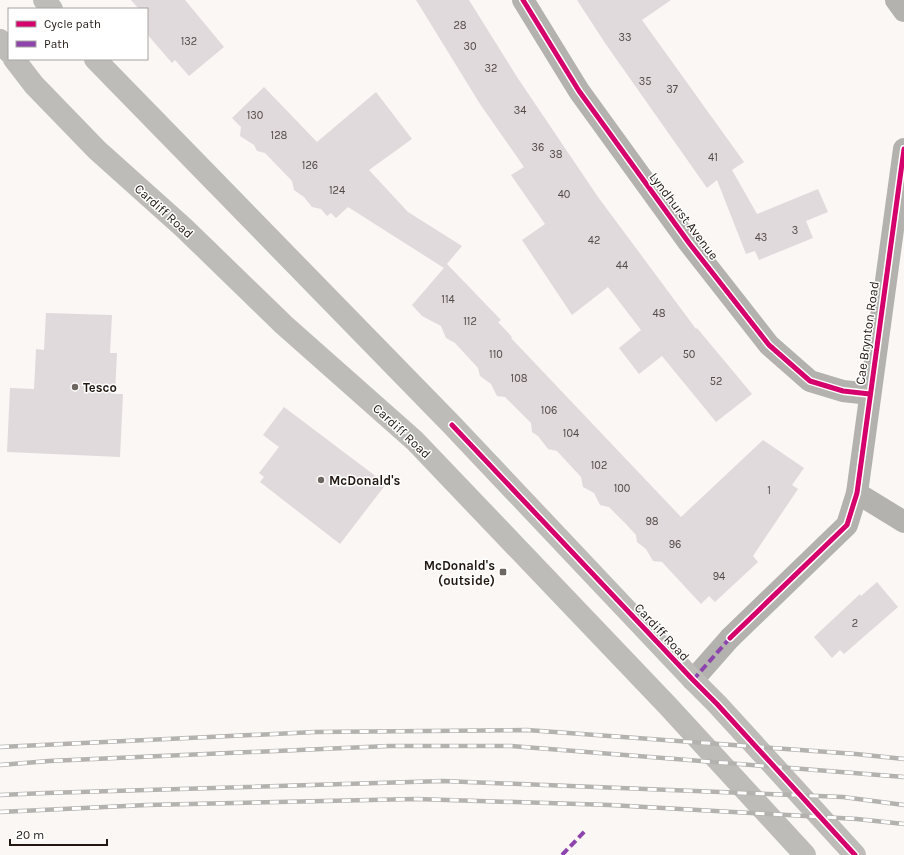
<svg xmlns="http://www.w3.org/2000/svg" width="904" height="855" font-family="Karla,sans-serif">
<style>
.building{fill:#e0dadd}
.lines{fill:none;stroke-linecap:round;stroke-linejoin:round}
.pedestrian{stroke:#b3b2ae;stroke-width:22}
.minor{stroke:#b3b2ae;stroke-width:22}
.secondary{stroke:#bebcb8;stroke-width:22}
.rail-casing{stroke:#b4b2af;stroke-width:4.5}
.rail{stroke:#fff;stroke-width:3;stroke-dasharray:9;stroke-linecap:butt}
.quiet{stroke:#8e44ad;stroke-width:4;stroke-dasharray:8 4;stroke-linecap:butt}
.cycleway-casing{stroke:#fff;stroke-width:8}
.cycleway{stroke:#d6006c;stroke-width:5}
.poi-dot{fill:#6e6660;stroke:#fff;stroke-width:1.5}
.labels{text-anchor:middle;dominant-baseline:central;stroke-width:3;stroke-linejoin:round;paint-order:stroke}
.number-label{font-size:11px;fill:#524844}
.street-label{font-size:13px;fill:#221811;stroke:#fff}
.poi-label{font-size:13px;font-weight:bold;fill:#221811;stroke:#fff;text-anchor:start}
</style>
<rect width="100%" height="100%" fill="#faf7f4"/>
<g class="building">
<path d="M131,0H185L224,47L189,76L175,60L172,63L147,34V9H139Z"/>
<path d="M416,0H469L517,77L598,197L696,329L697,328L752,394L716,422L662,356L639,374L619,348L641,330L608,287L572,315L522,240L545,224L511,175L524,167L480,104Z"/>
<path d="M577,0H671L642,20L744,162L732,170L757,214L818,189L828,212L806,221L813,238L759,260L755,251L746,254L717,180L707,188L605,43Z"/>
<path d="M264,87L317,142L376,92L412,139L369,170L408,212L462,246L447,264L501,320L498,322L512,337L511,338L681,517L763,440L804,468L792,485L798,489L753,556L758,562L715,602L709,596L701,604L662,562L653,561L646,549L637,542L636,535L625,523L609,507L600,505L594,493L583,487L581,477L557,451L548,449L538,436L532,432L531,423L505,397L497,396L491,384L480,376L478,368L455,343L446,338L441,326L422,316L412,305L444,268L348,207L336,218L331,213L327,216L321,209L312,207L304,197L294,190L292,181L265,153L257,151L254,145L240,136L241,127L232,118Z"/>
<path d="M46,313L112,315L110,353H117L115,394H123L120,457L7,452L10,388L34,389L36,349L44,350Z"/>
<path d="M284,407L386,484L340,544L260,482L264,477L259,473L279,447L263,435Z"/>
<path d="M877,582L898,607L844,654L840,650L832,658L814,637L860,594L861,596Z"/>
</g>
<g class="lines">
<path class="pedestrian" d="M693,680L730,638"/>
<g class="minor">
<path d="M523,0L579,91L689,243L769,345L810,381L843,391L870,394"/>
<path d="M896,0L904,11"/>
<path d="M857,493L904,522"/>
<path d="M730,638L847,525L857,493L904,149"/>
</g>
<g class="secondary">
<path d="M44,0L52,9"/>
<path d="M0,40L9,52"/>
<path d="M14,59L34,85L97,150L184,228L284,325L415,441L667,705L805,855"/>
<path d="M95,59L452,425L693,680L717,704L855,855"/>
</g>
<defs>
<g id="rail">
<path d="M0,747L315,732L527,730L856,754L904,759"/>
<path d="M0,765L49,761L389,746H511L904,777"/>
<path d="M0,795L46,793L443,781L843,797L904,805"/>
<path d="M0,812L147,805L416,799L610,805L857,819L904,824"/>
</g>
</defs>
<use href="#rail" class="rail-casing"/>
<use href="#rail" class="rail"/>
<g class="quiet">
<path d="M693,680L730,638"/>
<path d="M562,855L585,831"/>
</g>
<defs>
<g id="cycleway">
<path d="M523,0L579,91L689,243L769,345L810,381L843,391L870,394"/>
<path d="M452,425L693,680L717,704L855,855"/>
<path d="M730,638L847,525L857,493L904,149"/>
</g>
</defs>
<use href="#cycleway" class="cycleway-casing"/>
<use href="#cycleway" class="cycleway"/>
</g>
<g class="poi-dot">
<circle cx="75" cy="387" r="4"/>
<circle cx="321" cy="480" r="4"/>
<rect x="499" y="568" width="8" height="8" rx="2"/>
</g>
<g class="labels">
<g class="number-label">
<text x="460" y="25">28</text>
<text x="625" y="37">33</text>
<text x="189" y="41">132</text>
<text x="470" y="46">30</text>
<text x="491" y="68">32</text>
<text x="645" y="81">35</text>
<text x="672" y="89">37</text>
<text x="520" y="110">34</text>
<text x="255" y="115">130</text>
<text x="279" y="135">128</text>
<text x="538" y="147">36</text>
<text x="556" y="154">38</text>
<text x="713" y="157">41</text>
<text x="310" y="165">126</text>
<text x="337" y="190">124</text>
<text x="564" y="194">40</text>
<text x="795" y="230">3</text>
<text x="761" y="237">43</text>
<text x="594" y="240">42</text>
<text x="622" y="265">44</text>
<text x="448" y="299">114</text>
<text x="659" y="313">48</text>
<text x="470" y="321">112</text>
<text x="496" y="354">110</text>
<text x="689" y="354">50</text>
<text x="519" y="378">108</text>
<text x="716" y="381">52</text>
<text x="549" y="410">106</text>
<text x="571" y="433">104</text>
<text x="599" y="465">102</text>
<text x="622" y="488">100</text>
<text x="769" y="490">1</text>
<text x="652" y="521">98</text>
<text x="675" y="544">96</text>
<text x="719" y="576">94</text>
<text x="855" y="623">2</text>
</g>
<g class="street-label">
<text transform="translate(164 211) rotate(42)">Cardiff Road</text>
<text transform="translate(684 216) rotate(53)">Lyndhurst Avenue</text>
<text transform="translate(867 333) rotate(-82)">Cae Brynton Road</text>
<text transform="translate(402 431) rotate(43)">Cardiff Road</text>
<text transform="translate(662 632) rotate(47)">Cardiff Road</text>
</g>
<g class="poi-label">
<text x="83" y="387">Tesco</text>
<text x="329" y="480">McDonald's</text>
<text x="495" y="565" text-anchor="end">McDonald's<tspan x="495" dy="15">(outside)</tspan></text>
</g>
</g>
<rect x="8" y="8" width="140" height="52" fill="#ffffff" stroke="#a7a3a0"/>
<rect x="16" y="21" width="20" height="6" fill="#d6006c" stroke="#a7a3a0"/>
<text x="44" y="28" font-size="12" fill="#221811">Cycle path</text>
<rect x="16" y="41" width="20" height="6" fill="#8e44ad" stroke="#a7a3a0"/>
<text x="44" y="48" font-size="12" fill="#221811">Path</text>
<path d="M10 839v6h97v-6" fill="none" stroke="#221811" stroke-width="2"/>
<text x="16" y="839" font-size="12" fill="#221811" stroke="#ffffff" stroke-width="3" paint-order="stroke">20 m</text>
</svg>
